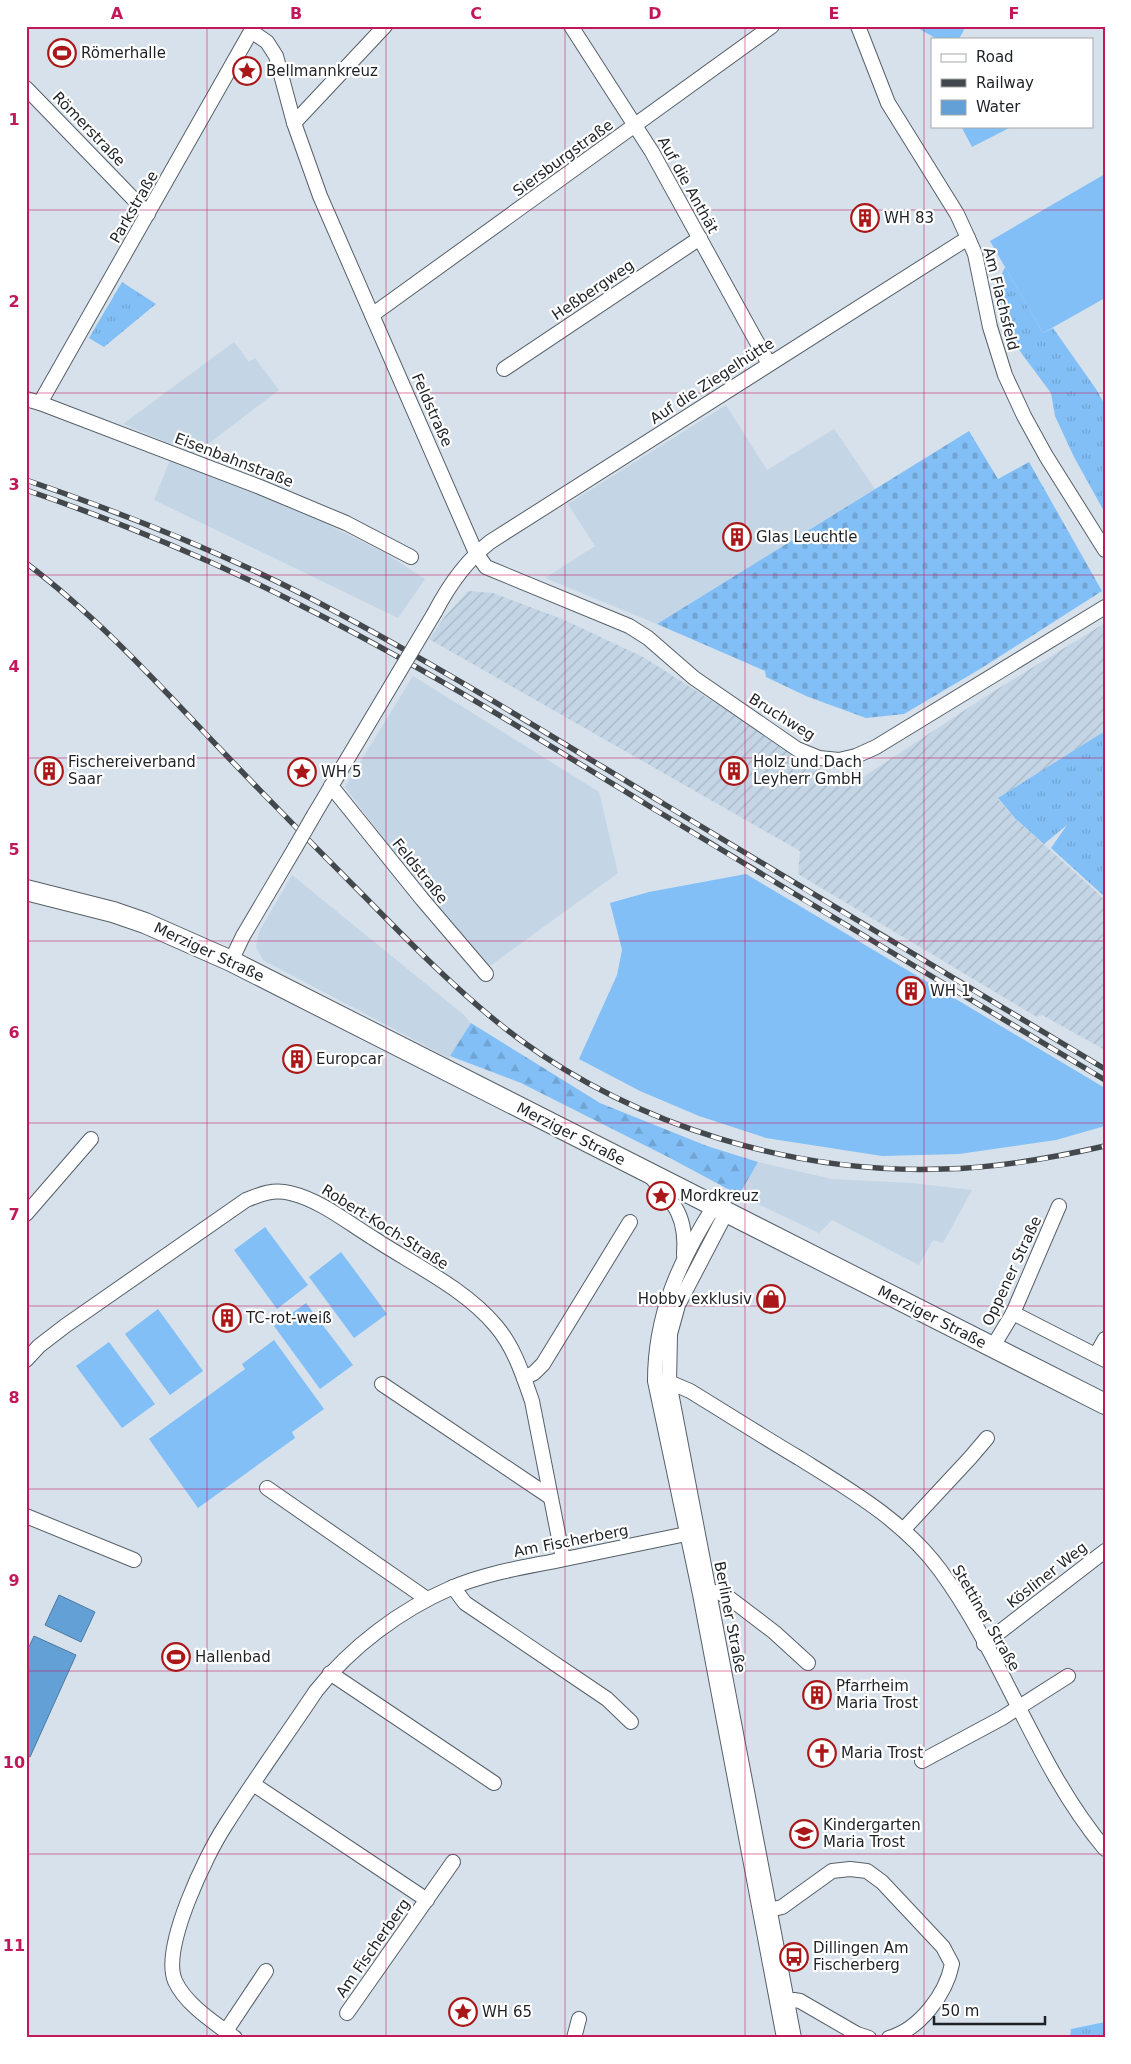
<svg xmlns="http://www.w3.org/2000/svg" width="1131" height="2064" font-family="'DejaVu Sans',sans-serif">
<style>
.built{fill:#c4d5e5}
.industrial{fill:url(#industrial-furrows)}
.grass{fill:url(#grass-tufts)}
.forest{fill:url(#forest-firs)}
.cemetery{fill:url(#cemetery-stones)}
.garden{fill:#82bff6}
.water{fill:#62a0d6;stroke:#4e7aa1}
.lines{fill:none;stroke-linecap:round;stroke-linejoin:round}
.minor-casing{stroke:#566068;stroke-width:16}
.secondary-casing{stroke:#566068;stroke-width:22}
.minor{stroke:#fff;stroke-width:14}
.secondary{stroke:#fff;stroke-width:20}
.rail-casing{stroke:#43484d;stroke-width:5.5}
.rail{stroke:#fff;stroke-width:4;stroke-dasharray:11;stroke-linecap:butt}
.minor-bridge-casing{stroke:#566068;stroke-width:16;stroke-linecap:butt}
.minor-bridge{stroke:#fff;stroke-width:14}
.grid{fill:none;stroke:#c2185b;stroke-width:1;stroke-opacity:0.55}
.labels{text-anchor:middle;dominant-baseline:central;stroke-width:4.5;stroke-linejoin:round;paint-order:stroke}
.poi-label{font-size:15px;fill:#1e2226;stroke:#fff;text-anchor:start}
.street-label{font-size:15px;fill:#1e2226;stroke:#fff}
.neatline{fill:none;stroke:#c2185b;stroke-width:2}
.grid-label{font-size:16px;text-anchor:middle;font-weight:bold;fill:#c2185b}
</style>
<defs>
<pattern id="industrial-furrows" width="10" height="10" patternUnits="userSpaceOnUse" patternTransform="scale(1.25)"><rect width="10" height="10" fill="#c4d5e5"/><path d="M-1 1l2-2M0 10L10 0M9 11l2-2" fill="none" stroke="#a8b7c4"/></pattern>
<pattern id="grass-tufts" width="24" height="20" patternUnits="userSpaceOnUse" patternTransform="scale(1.25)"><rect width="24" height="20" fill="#82bff6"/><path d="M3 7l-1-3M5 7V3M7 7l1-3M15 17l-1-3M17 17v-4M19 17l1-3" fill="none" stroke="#70a4d3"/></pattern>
<pattern id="forest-firs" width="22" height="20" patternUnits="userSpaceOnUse" patternTransform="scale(1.25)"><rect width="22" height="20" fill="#82bff6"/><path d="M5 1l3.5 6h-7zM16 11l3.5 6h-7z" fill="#70a4d3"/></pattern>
<pattern id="cemetery-stones" width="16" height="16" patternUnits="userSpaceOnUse" patternTransform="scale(1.25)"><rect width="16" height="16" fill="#82bff6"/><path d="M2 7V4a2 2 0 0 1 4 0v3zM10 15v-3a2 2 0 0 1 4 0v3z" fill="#70a4d3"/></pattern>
</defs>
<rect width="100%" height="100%" fill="#d6e1eb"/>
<g class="built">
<path d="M234,342L249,362L255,358L279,390L195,454L123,424Z"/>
<path d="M726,405L767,470L834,429L875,489L657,624L545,578L595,546L568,504Z"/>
<path d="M171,458L197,467L320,521L385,553L425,579L398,618L154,500Z"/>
<path d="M413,676L599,792L618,873L487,968L445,921L345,787Z"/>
<path d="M292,875L464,1015L471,1023L449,1058L263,960L256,947L259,932Z"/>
<path d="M758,1162L832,1179L912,1183L972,1190L943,1243L933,1240L919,1265L832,1220L819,1233L739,1195Z"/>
</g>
<path class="industrial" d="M468,591L493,593L562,619L643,657L848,787L991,693L1105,623V731L998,799L1015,818L1105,900V1050L1042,1015L1037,1017L798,874L800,851L429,639L446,615Z"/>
<g class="grass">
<path d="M1005,267L1043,333L1053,328L1096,389L1105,405V513L1074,457L1055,416L1051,393L1022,354L1003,324L997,284Z"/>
<path d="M122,282L156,304L104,347L89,338Z"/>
<path d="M1105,731V897L1051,848L1067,825L1044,844L1015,818L998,798Z"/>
<path d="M1105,2022V2038H1070L1071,2029Z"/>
</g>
<path class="forest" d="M471,1023L600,1103L707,1146L758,1162L739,1195L670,1158L521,1083L450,1056Z"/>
<path class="cemetery" d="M969,431L998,479L1029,462L1102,591L980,669L904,714L866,718L806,696L766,677L765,671L657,624Z"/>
<g class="garden">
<path d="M914,26H966L959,39H937Z"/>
<path d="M961,126H1013L972,147Z"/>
<path d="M1105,174V298L1043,333L990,241Z"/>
<path d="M746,874L1105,1088V1126L1056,1140L959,1154L882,1156L766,1138L699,1116L640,1091L579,1059L617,975L622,950L610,903L649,892Z"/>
<path d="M265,1227L308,1285L277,1309L234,1250Z"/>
<path d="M341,1252L387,1314L354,1338L309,1277Z"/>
<path d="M306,1303L353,1365L320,1389L274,1326Z"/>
<path d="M158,1309L203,1371L170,1395L125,1334Z"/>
<path d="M274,1340L324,1409L292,1432L295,1438L198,1508L149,1439L245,1369L242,1364Z"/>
<path d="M109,1342L155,1404L122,1428L76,1366Z"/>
</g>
<g class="water">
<path d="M59,1595L95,1612L81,1642L45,1625Z"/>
<path d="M34,1636L76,1655L30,1757L26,1755V1653Z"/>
</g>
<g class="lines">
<defs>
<g id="minor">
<path d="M571,26L652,152L769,364"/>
<path d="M858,26L888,103L957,214L968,238L975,254L990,327L1005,375L1024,416L1046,456L1105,550"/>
<path d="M251,31L267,42L276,56L294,123L320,196L476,553L486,567L629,626L648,638L694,678L797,749L819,758L839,760L856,756L876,747L1105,607"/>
<path d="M26,88L148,214"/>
<path d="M294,123L385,26"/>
<path d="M372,315L772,26"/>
<path d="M504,369L700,238"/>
<path d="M26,399L40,403L260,487L346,523L411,557"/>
<path d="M40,403L254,26"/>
<path d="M435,612C449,585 466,561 490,542L968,238"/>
<path d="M331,786L422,899L486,974"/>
<path d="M314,815L398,674"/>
<path d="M231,961L243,936L295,848"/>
<path d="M651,1177C675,1204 687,1217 684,1255"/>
<path d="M714,1206C679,1262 655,1315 655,1381L700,1594L784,2038"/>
<path d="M726,1213L678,1305L670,1334L669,1382L794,2038"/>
<path d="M26,1214L91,1139"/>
<path d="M1013,1313L1105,1360"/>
<path d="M992,1348L1013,1313L1059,1206"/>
<path d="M1096,1355L1105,1339"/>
<path d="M26,1360L39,1346L65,1326L246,1200C261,1194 273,1189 290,1193C320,1200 347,1222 373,1238C414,1265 464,1288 496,1326C514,1347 523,1375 532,1401L563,1559"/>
<path d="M524,1378L534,1373L543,1364L630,1222"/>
<path d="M661,1382H669L690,1391C726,1413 762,1436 799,1458C850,1490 904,1521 940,1570C1004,1657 1035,1765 1105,1849"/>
<path d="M382,1384L550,1497"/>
<path d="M267,1488L427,1599"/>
<path d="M26,1516L134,1560"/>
<path d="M903,1530L970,1458L987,1438"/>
<path d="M453,1587L465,1603L607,1699L631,1722"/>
<path d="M703,1593L718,1592L728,1597L774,1632L808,1663"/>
<path d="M984,1644L1105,1551"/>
<path d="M330,1673L494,1783"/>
<path d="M922,1761L1002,1718L1068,1676"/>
<path d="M253,1784L427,1900"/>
<path d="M761,1912L782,1907L832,1871L850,1869L867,1871L882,1882L943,1947L952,1964C946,1994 920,2029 889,2038"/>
<path d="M779,2003L794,2000L800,2001L857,2034L869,2038"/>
<path d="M347,2013L453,1862"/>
<path d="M226,2031L266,1971"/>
<path d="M235,2038C215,2023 186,2005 175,1981C161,1948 206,1855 225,1826C254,1780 286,1736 316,1691C351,1647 400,1610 451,1588C488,1572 527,1567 565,1559C609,1550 653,1541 696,1532"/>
<path d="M574,2038L579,2019"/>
</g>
<path id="secondary" d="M26,890L113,912L145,923L231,961L1105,1404"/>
</defs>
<use href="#minor" class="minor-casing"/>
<use href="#secondary" class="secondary-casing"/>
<use href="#minor" class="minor"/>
<use href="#secondary" class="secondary"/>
<defs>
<g id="rail">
<path d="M26,480C122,513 216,550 306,596C429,660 546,733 664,804C811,893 958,981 1105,1069"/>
<path d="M26,490C120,522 212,560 300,605C420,665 534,736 649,806C800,898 953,989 1105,1080"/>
<path d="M26,563C99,618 161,687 224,753C271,802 318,850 366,898C414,947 464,998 519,1039C639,1127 795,1174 943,1169C998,1168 1052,1158 1105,1146"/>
</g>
</defs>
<use href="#rail" class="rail-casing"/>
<use href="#rail" class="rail"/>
<defs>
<g id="minor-bridge">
<path d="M398,674L435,612"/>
<path d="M295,848L314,815"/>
</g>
</defs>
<use href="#minor-bridge" class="minor-bridge-casing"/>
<use href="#minor-bridge" class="minor-bridge"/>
</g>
<path class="grid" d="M207,26V2038M386,26V2038M565,26V2038M745,26V2038M924,26V2038M26,210H1105M26,393H1105M26,575H1105M26,758H1105M26,941H1105M26,1123H1105M26,1306H1105M26,1489H1105M26,1671H1105M26,1854H1105"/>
<defs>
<symbol id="stadium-ring" viewBox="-11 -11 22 22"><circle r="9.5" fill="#fff" stroke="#aa1719" stroke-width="1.5"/><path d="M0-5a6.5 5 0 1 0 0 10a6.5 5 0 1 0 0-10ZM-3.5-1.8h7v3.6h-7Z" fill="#aa1719"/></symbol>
<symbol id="sight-ring" viewBox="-11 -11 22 22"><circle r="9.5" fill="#fff" stroke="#aa1719" stroke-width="1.5"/><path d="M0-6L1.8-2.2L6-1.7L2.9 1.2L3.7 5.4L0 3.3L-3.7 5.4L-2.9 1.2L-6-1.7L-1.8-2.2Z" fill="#aa1719"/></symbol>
<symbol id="building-ring" viewBox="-11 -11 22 22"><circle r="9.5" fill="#fff" stroke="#aa1719" stroke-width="1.5"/><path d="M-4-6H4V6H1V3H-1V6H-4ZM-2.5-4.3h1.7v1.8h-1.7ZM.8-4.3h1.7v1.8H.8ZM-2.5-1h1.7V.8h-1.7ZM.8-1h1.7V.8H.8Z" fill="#aa1719"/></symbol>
<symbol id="shop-ring" viewBox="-11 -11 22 22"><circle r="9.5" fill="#fff" stroke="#aa1719" stroke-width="1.5"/><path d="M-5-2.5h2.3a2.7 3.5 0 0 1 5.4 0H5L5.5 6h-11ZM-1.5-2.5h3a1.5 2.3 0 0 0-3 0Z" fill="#aa1719"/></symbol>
<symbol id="church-ring" viewBox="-11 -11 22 22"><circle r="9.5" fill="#fff" stroke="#aa1719" stroke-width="1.5"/><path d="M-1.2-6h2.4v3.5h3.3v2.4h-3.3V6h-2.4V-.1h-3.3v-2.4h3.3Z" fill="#aa1719"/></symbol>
<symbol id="school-ring" viewBox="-11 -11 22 22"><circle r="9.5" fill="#fff" stroke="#aa1719" stroke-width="1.5"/><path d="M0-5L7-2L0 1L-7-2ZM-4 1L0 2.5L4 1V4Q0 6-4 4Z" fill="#aa1719"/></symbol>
<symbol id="bus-ring" viewBox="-11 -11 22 22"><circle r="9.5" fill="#fff" stroke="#aa1719" stroke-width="1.5"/><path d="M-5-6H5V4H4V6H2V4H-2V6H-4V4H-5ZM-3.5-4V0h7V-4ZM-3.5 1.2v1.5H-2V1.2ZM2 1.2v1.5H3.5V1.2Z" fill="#aa1719"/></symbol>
</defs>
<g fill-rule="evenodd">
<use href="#stadium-ring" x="46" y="37" width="32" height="32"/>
<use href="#sight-ring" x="231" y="55" width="32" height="32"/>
<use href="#building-ring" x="849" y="202" width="32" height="32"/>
<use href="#building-ring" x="721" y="521" width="32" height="32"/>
<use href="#building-ring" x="33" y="755" width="32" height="32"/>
<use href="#building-ring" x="718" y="755" width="32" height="32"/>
<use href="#sight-ring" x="286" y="756" width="32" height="32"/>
<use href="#building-ring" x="895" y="975" width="32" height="32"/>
<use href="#building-ring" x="281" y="1043" width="32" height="32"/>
<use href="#sight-ring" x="645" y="1180" width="32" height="32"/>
<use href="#shop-ring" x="755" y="1283" width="32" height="32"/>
<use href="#building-ring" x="211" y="1302" width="32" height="32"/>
<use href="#stadium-ring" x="160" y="1641" width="32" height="32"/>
<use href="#building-ring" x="801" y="1679" width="32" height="32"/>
<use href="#church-ring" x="806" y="1737" width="32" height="32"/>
<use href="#school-ring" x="788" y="1818" width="32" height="32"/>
<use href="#bus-ring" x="778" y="1941" width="32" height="32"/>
<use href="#sight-ring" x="447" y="1996" width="32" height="32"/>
</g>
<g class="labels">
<g class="poi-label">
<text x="81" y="53">Römerhalle</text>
<text x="266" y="71">Bellmannkreuz</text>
<text x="884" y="218">WH 83</text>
<text x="756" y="537">Glas Leuchtle</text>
<text x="68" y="762">Fischereiverband<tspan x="68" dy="17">Saar</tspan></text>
<text x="753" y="762">Holz und Dach<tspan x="753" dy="17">Leyherr GmbH</tspan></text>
<text x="321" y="772">WH 5</text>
<text x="930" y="991">WH 1</text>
<text x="316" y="1059">Europcar</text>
<text x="680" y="1196">Mordkreuz</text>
<text x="752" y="1299" text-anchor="end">Hobby exklusiv</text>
<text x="246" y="1318">TC-rot-weiß</text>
<text x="195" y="1657">Hallenbad</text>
<text x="836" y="1686">Pfarrheim<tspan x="836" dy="17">Maria Trost</tspan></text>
<text x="841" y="1753">Maria Trost</text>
<text x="823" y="1825">Kindergarten<tspan x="823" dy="17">Maria Trost</tspan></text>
<text x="813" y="1948">Dillingen Am<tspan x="813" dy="17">Fischerberg</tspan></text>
<text x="482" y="2012">WH 65</text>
</g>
<g class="street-label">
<text transform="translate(89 129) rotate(46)">Römerstraße</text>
<text transform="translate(563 158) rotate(-36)">Siersburgstraße</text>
<text transform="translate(688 185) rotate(61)">Auf die Anthät</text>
<text transform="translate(134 207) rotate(-60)">Parkstraße</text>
<text transform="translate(593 290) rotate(-34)">Heßbergweg</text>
<text transform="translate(1001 299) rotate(76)">Am Flachsfeld</text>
<text transform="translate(712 381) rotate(-33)">Auf die Ziegelhütte</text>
<text transform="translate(432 410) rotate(66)">Feldstraße</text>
<text transform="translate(234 460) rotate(21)">Eisenbahnstraße</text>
<text transform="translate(782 717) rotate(32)">Bruchweg</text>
<text transform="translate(420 871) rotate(51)">Feldstraße</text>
<text transform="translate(209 952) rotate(25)">Merziger Straße</text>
<text transform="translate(571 1134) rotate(27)">Merziger Straße</text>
<text transform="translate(385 1227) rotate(32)">Robert-Koch-Straße</text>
<text transform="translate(1012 1271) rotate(-65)">Oppener Straße</text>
<text transform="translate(932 1317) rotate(27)">Merziger Straße</text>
<text transform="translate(571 1541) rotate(-11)">Am Fischerberg</text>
<text transform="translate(1047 1575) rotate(-38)">Kösliner Weg</text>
<text transform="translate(730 1617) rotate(79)">Berliner Straße</text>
<text transform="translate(986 1618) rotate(60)">Stettiner Straße</text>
<text transform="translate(373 1948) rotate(-55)">Am Fischerberg</text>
</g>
</g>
<rect width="1131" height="2064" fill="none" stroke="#ffffff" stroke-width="55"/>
<rect x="931" y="38" width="162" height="90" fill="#ffffff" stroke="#a5a7a8"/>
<rect x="941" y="54" width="25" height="8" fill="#ffffff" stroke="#a5a7a8"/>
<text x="976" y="62" font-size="15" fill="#1e2226">Road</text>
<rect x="941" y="79" width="25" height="8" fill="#43484d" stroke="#a5a7a8"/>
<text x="976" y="88" font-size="15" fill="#1e2226">Railway</text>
<rect x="941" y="100" width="25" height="15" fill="#62a0d6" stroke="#a5a7a8"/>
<text x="976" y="112" font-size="15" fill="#1e2226">Water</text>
<path d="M934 2016v8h111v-8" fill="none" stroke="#1e2226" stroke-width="2.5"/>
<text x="941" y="2016" font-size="15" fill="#1e2226" stroke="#ffffff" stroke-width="4" paint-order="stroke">50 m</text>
<rect x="28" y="28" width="1076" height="2008" class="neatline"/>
<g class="grid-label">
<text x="117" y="19">A</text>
<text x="296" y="19">B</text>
<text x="476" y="19">C</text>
<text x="655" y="19">D</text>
<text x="834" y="19">E</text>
<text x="1014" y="19">F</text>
<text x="14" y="125">1</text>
<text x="14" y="307">2</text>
<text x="14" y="490">3</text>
<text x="14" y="672">4</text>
<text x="14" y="855">5</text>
<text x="14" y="1038">6</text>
<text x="14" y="1220">7</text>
<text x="14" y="1403">8</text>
<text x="14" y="1586">9</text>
<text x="14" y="1768">10</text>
<text x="14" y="1951">11</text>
</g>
</svg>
